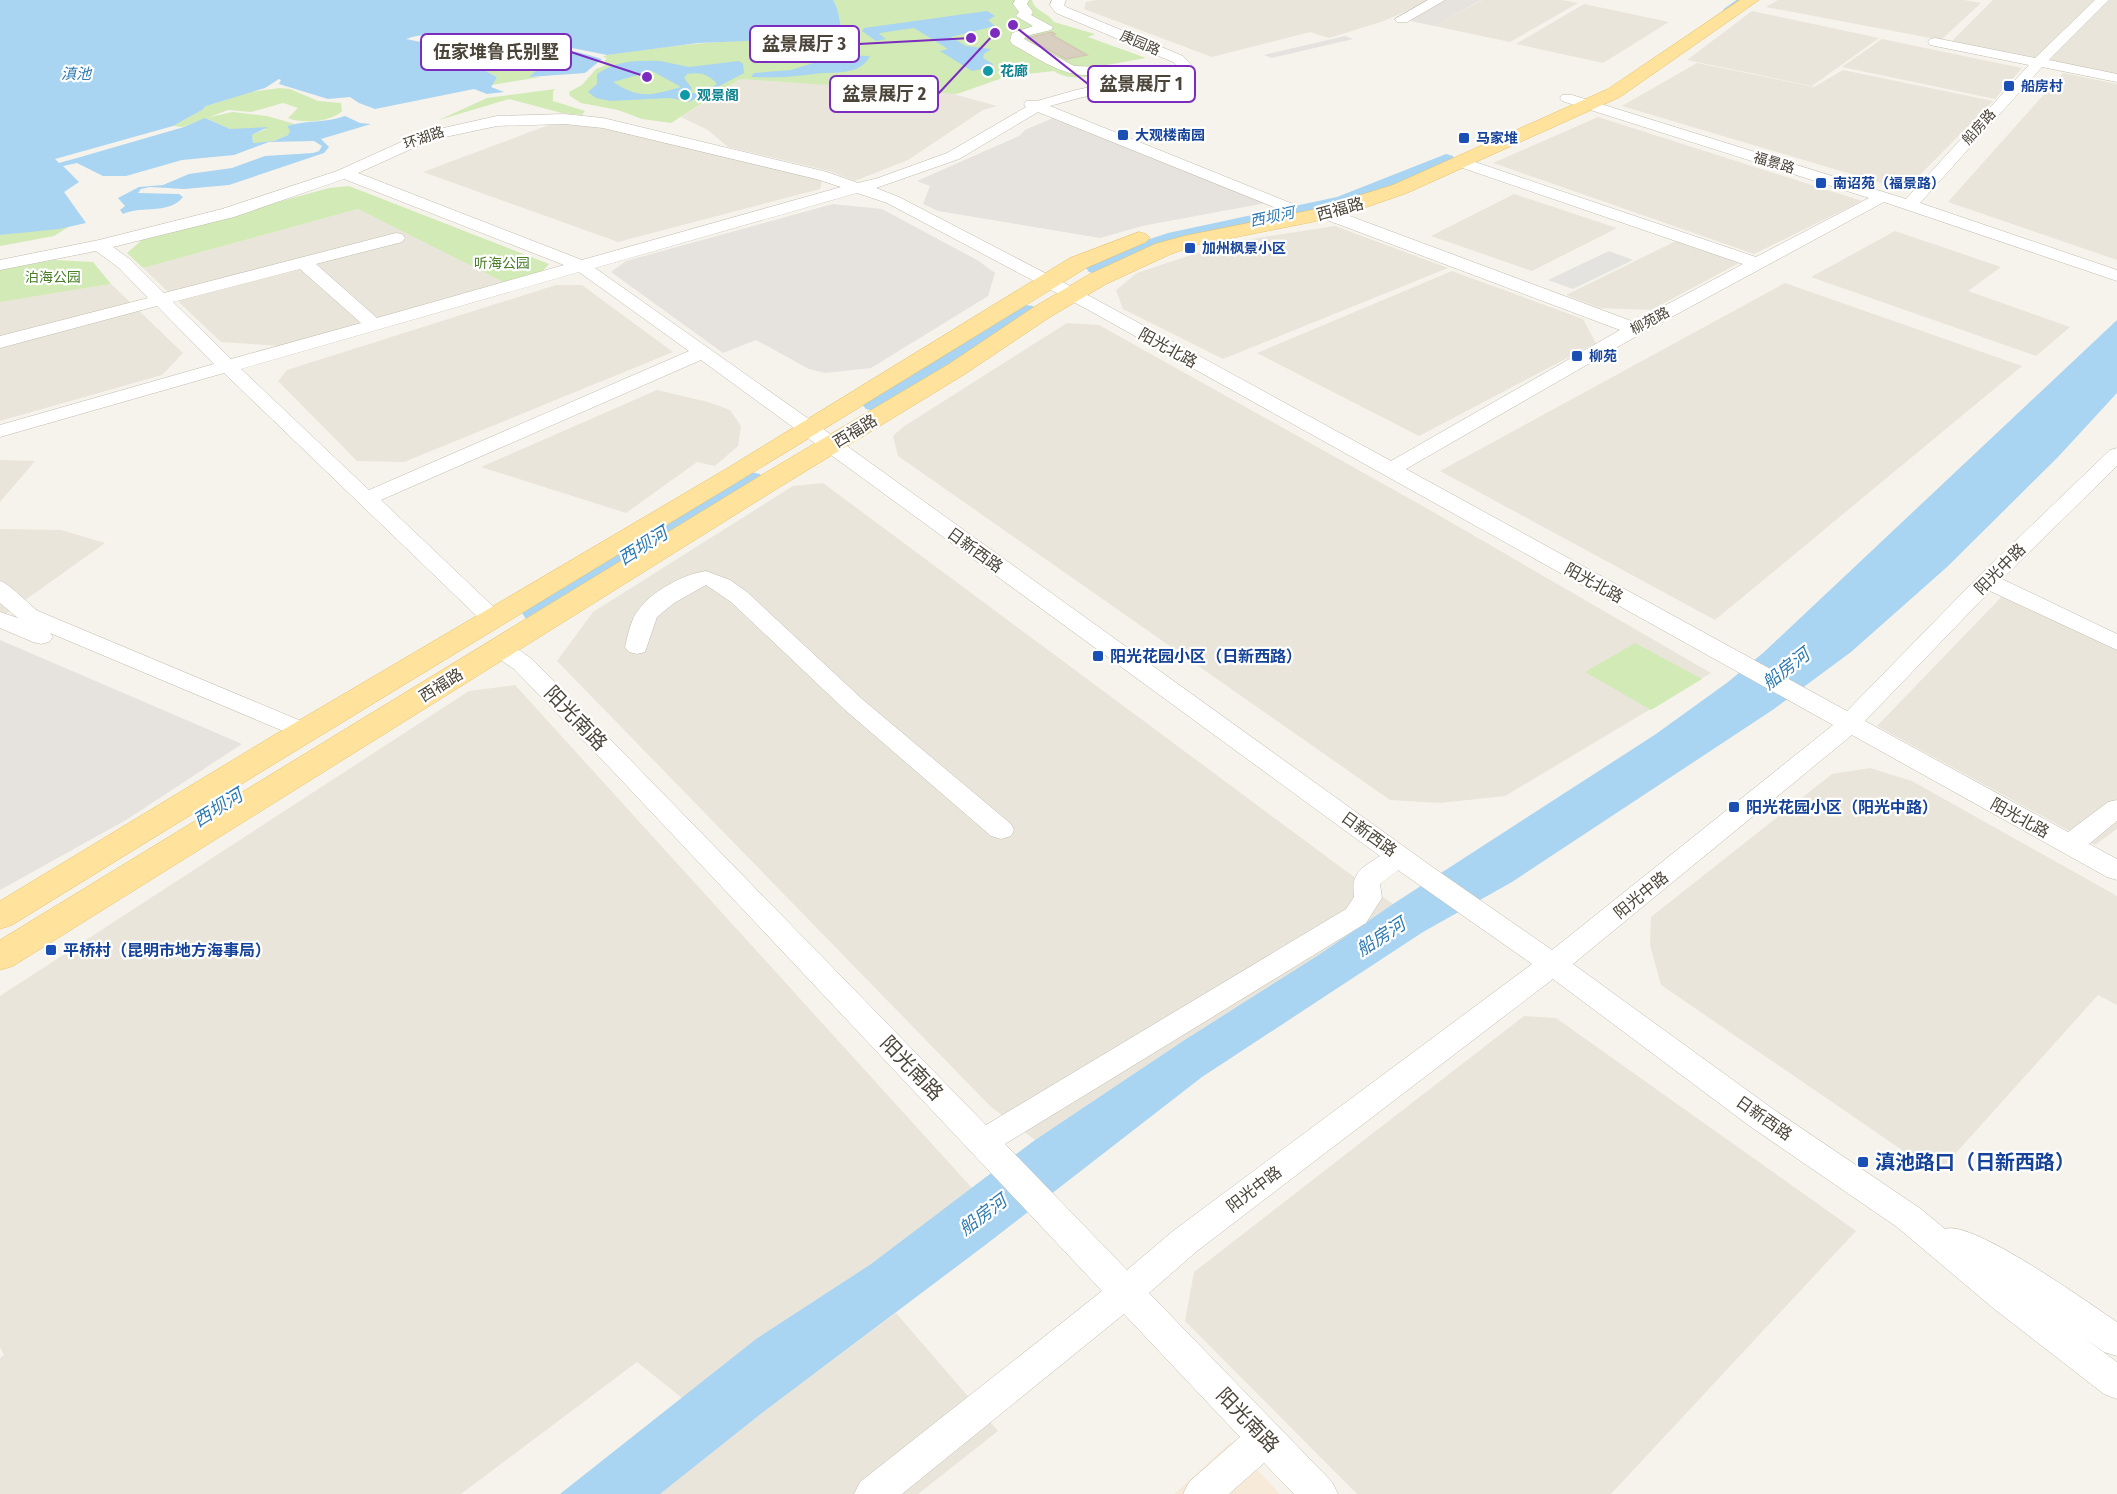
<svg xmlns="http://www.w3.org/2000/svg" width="2117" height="1494" font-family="'Fira Sans Condensed','Noto Sans SC',sans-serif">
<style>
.residential{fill:#eae5da}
.commercial{fill:#f7ead8}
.industrial{fill:#e6e2dd}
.green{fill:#d2eab5}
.parking{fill:#e5e3e0}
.water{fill:#a9d4f2;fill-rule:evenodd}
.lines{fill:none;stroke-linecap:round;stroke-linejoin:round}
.stream{stroke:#a9d4f2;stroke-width:3}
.river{fill:#a9d4f2;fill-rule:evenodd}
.building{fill:#d8cfc1;stroke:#d3c7b4;stroke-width:1.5}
.minor-casing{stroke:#c2bbae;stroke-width:1}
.major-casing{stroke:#e6c16a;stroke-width:1}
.minor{fill:#fff;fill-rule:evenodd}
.major{fill:#ffe39c;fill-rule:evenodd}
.culture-dot{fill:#0f9aa8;stroke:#fff;stroke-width:2}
.transit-dot{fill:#1a4fb4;stroke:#fff;stroke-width:2}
.labels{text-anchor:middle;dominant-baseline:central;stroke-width:4.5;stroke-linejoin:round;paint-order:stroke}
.far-street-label{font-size:14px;fill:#4b4439;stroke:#fff}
.far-culture-label{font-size:14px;font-weight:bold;fill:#0d838f;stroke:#fff;text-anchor:start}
.far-transit-label{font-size:14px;font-weight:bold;fill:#164399;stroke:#fff;text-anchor:start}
.far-park-label{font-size:14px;fill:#4a7f2a;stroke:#fff}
.far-water-label{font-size:15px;font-style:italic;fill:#2e7ab2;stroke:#fff}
.street-label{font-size:16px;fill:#4b4439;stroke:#fff}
.transit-label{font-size:16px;font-weight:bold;fill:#164399;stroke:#fff;text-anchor:start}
.water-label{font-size:18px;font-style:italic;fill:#2e7ab2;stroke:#fff}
.near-street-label{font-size:20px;fill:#4b4439;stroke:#fff}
.near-transit-label{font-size:20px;font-weight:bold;fill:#164399;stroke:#fff;text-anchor:start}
.leader{fill:none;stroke:#7b2cbf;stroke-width:2}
.callout-dot{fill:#7b2cbf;stroke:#fff;stroke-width:2}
.callout{fill:#fff;stroke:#7b2cbf;stroke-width:2}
.callout-label{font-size:18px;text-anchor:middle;font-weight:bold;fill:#4b4439}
</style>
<rect width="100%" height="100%" fill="#f6f3ec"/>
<g class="residential">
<path d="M1096,0H1431L1384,21L1329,38L1310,32L1212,57L1084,9L1086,2Z"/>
<path d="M1482,0H1562L1578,3L1510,42L1434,26Z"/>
<path d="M1778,0H1964L1981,3L1941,40L1766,7Z"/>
<path d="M1993,0H2117V75L1950,43Z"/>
<path d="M1584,4L1669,22L1603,63L1516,44Z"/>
<path d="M1752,11L1879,38L1812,86L1687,60Z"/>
<path d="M1882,39L2022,68L1995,99L1842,67Z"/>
<path d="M1697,63L1814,87L1843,70L1993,101L1905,190L1622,106Z"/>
<path d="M2063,73L2117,84V260L1948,202Z"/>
<path d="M740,79L946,92L997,106L983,110L908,160L855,181L829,171L728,147L708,130L681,117Z"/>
<path d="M1598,117L1862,201L1754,254L1493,163Z"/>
<path d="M562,120L583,122L822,180L820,189L618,242L423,172Z"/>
<path d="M1514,194L1617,228L1532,271L1431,236Z"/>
<path d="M358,209L503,282L281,346L221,342L143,268Z"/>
<path d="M1335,226L1448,268L1223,359L1123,309L1116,290L1137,273L1188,256L1244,240Z"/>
<path d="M1895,231L2001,267L1968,291L2070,327L2036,356L1811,277Z"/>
<path d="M1676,241L1739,263L1651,310L1599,308L1566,295Z"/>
<path d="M1452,271L1583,319L1596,343L1419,436L1257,353Z"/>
<path d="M1785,283L2022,366L1715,620L1440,471Z"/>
<path d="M111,284L183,353L162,375L0,421V302Z"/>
<path d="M556,285H582L673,352L404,462L357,461L278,381L287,370Z"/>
<path d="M1067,323L1099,325L1421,505L1711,673L1505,796L1440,803L1390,800L898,456L893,436L903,427Z"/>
<path d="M657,390L708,402L730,410L741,426L738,446L715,466L697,462L626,513L481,467Z"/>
<path d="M0,460L35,461L0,502Z"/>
<path d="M823,483L1350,874L1393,904L1320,954L1183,1041L1035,1140L990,1106L557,661L593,612L793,486Z"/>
<path d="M0,529L61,530L105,543L0,618Z"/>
<path d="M2011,587L2117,637V829L2095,845L1877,726Z"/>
<path d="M515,685L972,1188L871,1264L756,1339L682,1398L637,1362L461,1494H0V1358L4,1355L0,1347V996L469,691Z"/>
<path d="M1870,768L1912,781L2117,896V1005L2098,995L1937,1174L1661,985L1650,945L1651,917L1832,774Z"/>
<path d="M1524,1016L1556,1018L1856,1231L1611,1494H1357L1185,1321L1194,1272Z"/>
<path d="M896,1313L998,1431L918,1494H660L762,1413Z"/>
</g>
<path class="commercial" d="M1231,1442L1280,1494H1174Z"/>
<g class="industrial">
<path d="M1444,0H1481L1434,26L1406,20Z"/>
<path d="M1053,118L1266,203L1142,226L1100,238L938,211L923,204L930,186L917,181L1019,136L1025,130Z"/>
<path d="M833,204L882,209L977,260L995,273L988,296L871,368L825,373L809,369L756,340L723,353L611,272L626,261Z"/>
<path d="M0,640L242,744L126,820L0,890Z"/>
</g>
<g class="green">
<path d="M833,0H1032C1035,12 1048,12 1054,22L1095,34L1088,37L1146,58L1107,65L1116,72C1096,75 1071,83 1054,71L1008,76L957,94L740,79L671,123L642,119L618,110L581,103L570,96L569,92L582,85L596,69L606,65L603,63L607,58L603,57L607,55C671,46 734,37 799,42L800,39C813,33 828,35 842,31C839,20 839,9 833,0Z"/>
<path d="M505,53L531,55L545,68L530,77H541L491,85L497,77L478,67L481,63Z"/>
<path d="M280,88L290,89L318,101L341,103L342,111C332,122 301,124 288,118L298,108L283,103L251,112L228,110L183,127L173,126L202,110L206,106L250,92Z"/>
<path d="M555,89L553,92V101L585,111L582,115L562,113L509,99L439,120L487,98Z"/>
<path d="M233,112L267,116L295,124L287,126L290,131L288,135L274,141L253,144L252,135L266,129H230L205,118Z"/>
<path d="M349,186L549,264L540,274L503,282L358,209L143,268L127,253L143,239L329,188Z"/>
<path d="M70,226L54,236L0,246V235Z"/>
<path d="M54,260L93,262L111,284L0,302V270Z"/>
<path d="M1635,643L1702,679L1651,710L1585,672Z"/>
</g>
<g class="parking">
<path d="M1345,36L1353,39L1272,58L1264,55Z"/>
<path d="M1609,251L1633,260L1573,289L1548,280Z"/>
</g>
<g class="water">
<path d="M0,0H833C839,9 839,20 842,31L840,36C826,39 814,32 800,39V43L777,46L769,45L767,40L698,43L607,55L562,46L474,41C453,33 428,31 406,39L445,47L468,61L469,42C514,44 559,45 602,59L585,73L529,77L537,70L543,68L531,66L527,60L532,57L530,55L505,53L481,63L478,67L497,77L491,87L504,92L487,94L474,89L375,109L359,103L350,97L328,99L279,84L281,80L279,79L265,88L206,106L202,110L173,126L55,159L59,163L77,158L184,127L205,118L230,129L268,127L252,135L253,143L274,141L288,135L290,131L287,126C305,120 326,123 345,116L360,123L371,124L321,139L329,147L324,153L229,185L184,189L150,187L141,189L138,193L179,194L183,197C169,215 142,205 123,214L120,210L125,206L118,198L139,187L163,185L189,174L232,168L265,156L313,153L319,151L322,146L314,141L269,142L234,155L182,160L126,176H103L77,163L63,166L79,182L64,192L86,223L59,229L0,235Z"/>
<path d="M987,11L995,16L988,20L995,26L951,37L966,46L991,49L984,54L983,58L993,64L992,67L972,71L940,51L948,49L914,28L880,33L879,34L886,39L876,41L862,31L864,28Z"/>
<path d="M839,55L870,56C859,77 833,71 814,74C790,77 775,78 751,77L754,73L791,70Z"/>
<path d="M660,61L689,67L739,61L743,64L744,73L689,102L670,98L610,101L596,98L588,92L597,84V74C615,61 638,60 660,61ZM652,71L681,87C649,96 640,99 613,82ZM687,74C699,72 709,74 717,84L702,93H692L691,87L684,78Z"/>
<path d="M2117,320V393L2058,457L1947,567L1851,652L1774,709L1512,882L1423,932L1202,1077L984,1246L762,1413L660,1494H560L756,1339L871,1264L1035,1140L1183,1041L1320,954L1393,904L1656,734L1728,682L1763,653Z"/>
</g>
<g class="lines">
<path class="stream" d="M1725,10L1739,0"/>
<g class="river">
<path d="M1446,154L1453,156L1455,160L1453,164L1349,206L1180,242L1096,274L1089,272L1086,268L1089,264L1126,247L1168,233L1337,197Z"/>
<path d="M1025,305L1033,306L1036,311L1033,316L882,409L874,411L866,409L862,404L866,399L1017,306Z"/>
<path d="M751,472L760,474L763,479L760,484L546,619L536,621L526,619L522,613L526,607L742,474Z"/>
</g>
</g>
<path class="building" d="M1052,32L1055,34L1052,35L1087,55L1066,59L1027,38Z"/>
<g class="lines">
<defs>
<g id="minor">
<path d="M1015,0H1029L1027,4L1033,12L1031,15L1053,27L1051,30L1026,36L1024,39L1074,66L1103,67L1105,70L1103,73C1069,82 1041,60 1012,44L1010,41L1012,33L1033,26L1016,16L1019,12L1013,4Z"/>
<path d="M1052,0H1066L1064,5L1066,7L1183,56L1192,66L1182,76L1079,98L1050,106L1293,204L1295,207L1293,210H1281L1038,112L959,159L876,188L899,197L1095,299L1391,461L1620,330L1319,217L1317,213L1319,209H1331L1634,322L1743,264L1454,165L1452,162L1454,159H1466L1756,257L1869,198L1562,101L1560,98L1562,95H1572L1906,199L2029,65L1930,45L1928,42L1930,39L1935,38L2035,58L2095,0H2109L2049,60L2117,74V82L2042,67L1920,203L2117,270V281L1884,202L1642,333L1406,469L1847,711L1979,576L2110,450L2117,448V466L2002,579L2117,634V650L1990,591L1865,721L2068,832L2108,802L2117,800V821L2089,844L2117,859V880L2107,877L1852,735L1573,964L1773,1109L1921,1209L1945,1229C1972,1219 2090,1304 2117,1322V1356L2104,1352L2084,1338L2117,1362V1399L2104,1394L1993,1308L1897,1227L1751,1127L1553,979L1197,1251L1149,1293L1332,1482L1338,1494H1294L1264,1463L1229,1494H1183L1189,1482L1240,1437L1124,1314L902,1494H854L860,1482L1102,1291L609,767L514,669L492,654L488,649L492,644C508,640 518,650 532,659L986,1125L1346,909L1354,897C1351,873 1360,869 1380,856L701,360L381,500L500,613L504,618L500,623L492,625L484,623L224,373L0,437V425L214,364L157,306L0,348V336L148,298L119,268L96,251L0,270V260L99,240L222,209L337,171L421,133L497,116L564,114L603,118L827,172L858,183L878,178L947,153L1026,107L1024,104L1026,101H1037L1076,90L1172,70L1177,66L1173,62L1056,13L1050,5ZM564,124L603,128L816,179L841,187L582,260L358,173L431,140L497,126ZM344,179L564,265L377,318L316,264L402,242L405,238L402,234L396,233L164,293L131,260L113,247L234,217ZM857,193L887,203L1083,307L1833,725L1552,950L1431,866L840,441L595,268ZM300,269L361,323L231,359L173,302ZM579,272L689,351L369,490L241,369ZM1398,870L1532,964L1173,1231L1127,1270L1005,1144L1366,923L1382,898L1380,884Z"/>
<path d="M1428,0H1445L1407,22H1397L1395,19Z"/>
<path d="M706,571L730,580L747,592L862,699L1011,824L1014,830L1011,836L1001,839L991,836L844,709L731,602L706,585L674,603L657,617L645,652L637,654L629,652L625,647C627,638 629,628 633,619C644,595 680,575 706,571Z"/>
<path d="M0,581C10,584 27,603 38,611L313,726L317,731L313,736L304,739L295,736L50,633L53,637L49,642L41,644L33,642L0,628V612L18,618L0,603Z"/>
</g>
<g id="major">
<path d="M1740,0H1759L1620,97L1407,193L1355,211L1312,222L1196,245L1171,254L1106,284L1050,317L965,374L778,488L13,966L0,970V940L760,476L949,364L1034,307L1090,274L1155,244L1184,236L1312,210L1393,185L1608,89Z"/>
<path d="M1139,232L1146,234L1150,238L1146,242L1086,268C729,489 369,704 12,925L0,929V901L276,734L726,469L1070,258Z"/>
</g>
</defs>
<use href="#minor" class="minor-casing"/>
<use href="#major" class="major-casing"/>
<use href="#minor" class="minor"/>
<use href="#major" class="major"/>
</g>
<g class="culture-dot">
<circle cx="988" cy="71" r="6"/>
<circle cx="685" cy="95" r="6"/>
</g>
<g class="transit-dot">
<rect x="2003" y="80" width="12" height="12" rx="3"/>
<rect x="1117" y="129" width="12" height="12" rx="3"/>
<rect x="1458" y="132" width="12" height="12" rx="3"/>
<rect x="1815" y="177" width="12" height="12" rx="3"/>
<rect x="1184" y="242" width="12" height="12" rx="3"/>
<rect x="1571" y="350" width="12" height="12" rx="3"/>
<rect x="1092" y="650" width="12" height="12" rx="3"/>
<rect x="1728" y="801" width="12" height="12" rx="3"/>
<rect x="45" y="944" width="12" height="12" rx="3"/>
<rect x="1857" y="1156" width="12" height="12" rx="3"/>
</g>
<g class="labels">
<g class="far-street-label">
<text transform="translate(1140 43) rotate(23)">庚园路</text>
<text transform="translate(1979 127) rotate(-48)">船房路</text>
<text transform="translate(424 138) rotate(-19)">环湖路</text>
<text transform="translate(1774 163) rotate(17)">福景路</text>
<text transform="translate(1650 321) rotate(-28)">柳苑路</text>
</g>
<g class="far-culture-label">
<text x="1000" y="71">花廊</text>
<text x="697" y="95">观景阁</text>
</g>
<g class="far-transit-label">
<text x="2021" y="86">船房村</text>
<text x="1135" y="135">大观楼南园</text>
<text x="1476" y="138">马家堆</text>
<text x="1833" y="183">南诏苑（福景路）</text>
<text x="1202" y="248">加州枫景小区</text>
<text x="1589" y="356">柳苑</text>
</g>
<g class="far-park-label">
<text x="502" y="263">听海公园</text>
<text x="53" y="277">泊海公园</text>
</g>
<g class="far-water-label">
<text x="76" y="74">滇池</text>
<text transform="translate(1272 217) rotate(-12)">西坝河</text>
</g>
<g class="street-label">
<text transform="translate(1340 209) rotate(-15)">西福路</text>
<text transform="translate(1168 348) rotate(29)">阳光北路</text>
<text transform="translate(855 431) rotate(-31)">西福路</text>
<text transform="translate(975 550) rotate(36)">日新西路</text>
<text transform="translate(2000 569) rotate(-45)">阳光中路</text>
<text transform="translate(1594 583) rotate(29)">阳光北路</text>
<text transform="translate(441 685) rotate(-32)">西福路</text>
<text transform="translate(2020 818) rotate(29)">阳光北路</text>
<text transform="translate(1369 834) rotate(36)">日新西路</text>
<text transform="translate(1641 895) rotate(-39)">阳光中路</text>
<text transform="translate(1764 1118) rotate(35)">日新西路</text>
<text transform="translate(1254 1189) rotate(-37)">阳光中路</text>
</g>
<g class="transit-label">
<text x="1110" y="656">阳光花园小区（日新西路）</text>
<text x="1746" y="807">阳光花园小区（阳光中路）</text>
<text x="63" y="950">平桥村（昆明市地方海事局）</text>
</g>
<g class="water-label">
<text transform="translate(643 546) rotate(-32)">西坝河</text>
<text transform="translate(1786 669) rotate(-38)">船房河</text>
<text transform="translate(218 808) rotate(-32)">西坝河</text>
<text transform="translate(1381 937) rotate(-33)">船房河</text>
<text transform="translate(983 1215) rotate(-37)">船房河</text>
</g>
<g class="near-street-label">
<text transform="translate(576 718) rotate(46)">阳光南路</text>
<text transform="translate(912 1068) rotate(46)">阳光南路</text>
<text transform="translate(1248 1420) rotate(46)">阳光南路</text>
</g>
<g class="near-transit-label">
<text x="1875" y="1162">滇池路口（日新西路）</text>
</g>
</g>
<path class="leader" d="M971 38L859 44M647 77L571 52M1013 25L1088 84M995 33L938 94"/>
<g class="callout-dot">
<circle cx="971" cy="38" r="6"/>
<circle cx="647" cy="77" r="6"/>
<circle cx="1013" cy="25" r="6"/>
<circle cx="995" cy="33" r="6"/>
</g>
<g class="callout">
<rect x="750" y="26" width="109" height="36" rx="6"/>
<rect x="421" y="34" width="150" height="36" rx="6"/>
<rect x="1088" y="66" width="107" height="36" rx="6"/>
<rect x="830" y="76" width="108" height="36" rx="6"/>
</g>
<g class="callout-label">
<text x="804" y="50">盆景展厅 3</text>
<text x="496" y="58">伍家堆鲁氏别墅</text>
<text x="1141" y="90">盆景展厅 1</text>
<text x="884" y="100">盆景展厅 2</text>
</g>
</svg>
